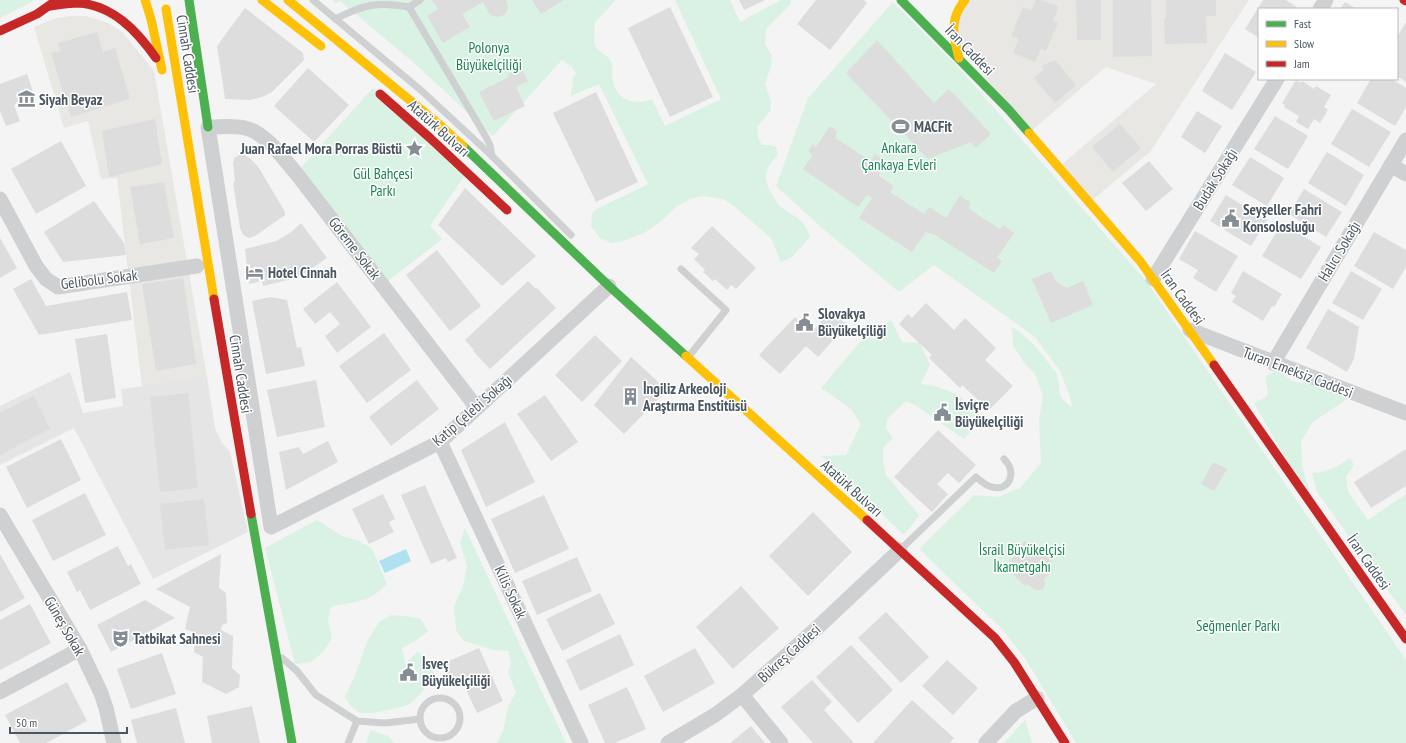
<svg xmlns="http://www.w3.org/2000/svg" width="1406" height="743" font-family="'PT Sans Narrow',sans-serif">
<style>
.commercial{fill:#e8e7e3}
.education{fill:#e6e5e6}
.green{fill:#d9f2e3}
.water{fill:#aee2f0}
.building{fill:#ddddde}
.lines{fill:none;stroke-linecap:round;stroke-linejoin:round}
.lane{stroke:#ced0d2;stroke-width:7}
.street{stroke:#ced0d2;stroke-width:15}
.fast{stroke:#4caf50;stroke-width:9}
.slow{stroke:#ffc107;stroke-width:9}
.jam{stroke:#c62828;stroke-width:9}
.labels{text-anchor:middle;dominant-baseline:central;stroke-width:3;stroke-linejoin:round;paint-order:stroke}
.park-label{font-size:15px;fill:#17864f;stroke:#fff}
.street-label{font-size:15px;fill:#4a5661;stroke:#fff}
.poi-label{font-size:15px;font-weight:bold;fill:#4a5661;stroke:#fff;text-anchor:start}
</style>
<rect width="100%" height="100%" fill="#f4f4f4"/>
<g class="commercial">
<path d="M965,0H1249L1150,152L1090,202L1059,167L1156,84L1106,67L1029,133L954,37Z"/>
<path d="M71,16H85L93,18L108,23L122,32L154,71L207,377L142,387L117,178L101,179L88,121L64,128L34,27L56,18Z"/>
</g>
<path class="education" d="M70,372L83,413L123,406L121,389L207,377L215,428L222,443L230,452L248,532L153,579L74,428L0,465V406Z"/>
<g class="green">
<path d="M0,0H35L0,18Z"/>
<path d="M332,0H616L595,22C595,29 593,38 595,44C597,53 610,55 612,64C613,67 612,70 612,73C612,77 613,82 614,85C619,102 637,105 652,99L665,126L721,99L675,0H730L740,22L781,0H791V4L766,29L765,44L772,56L771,66L765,84L771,101V110L757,127L758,138L762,145H771L776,147L778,155C764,169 762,179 773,196C775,199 777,204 780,206C788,213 799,217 805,226C807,229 809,234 810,237L791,258L781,262L771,238L734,206L723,199L705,196L692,198L676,207L660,222L644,233L623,241L611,243L600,238L591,226L592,214L595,210L648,184L599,84L571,96L573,78L576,73L572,67L562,60L493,136L413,62L340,1L336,3Z"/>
<path d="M893,2L959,68L1146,281L1406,660V743H1076L1025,658L1002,629L919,549L974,495L998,497L1020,488L1041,463L1039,419L1043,396L1035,374L1024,363L1013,345L1012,327C1029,338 1038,348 1050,365C1052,368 1056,371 1057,375C1062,389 1054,396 1072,407L1070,397L1060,371L1034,336L934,265L899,292L822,228L776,186L808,98Z"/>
<path d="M373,88L467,172L430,226L442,239L383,285L296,173Z"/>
<path d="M891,320L902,342L920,343L930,365L921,384L935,386L957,394L982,418L964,439L918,407L906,401L887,419L886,428L893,438L883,448V460L886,475L919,515L904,535L822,456L846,455L861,424L851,409L821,388L866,335Z"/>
<path d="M1275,371L1283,374L1292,381L1300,383L1309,382L1356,393L1313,422L1301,441L1302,465L1313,506L1254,403C1258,400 1264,399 1268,395C1268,388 1265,383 1266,376Z"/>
<path d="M1350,458L1354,465L1346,477L1348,492L1368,520L1406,494V615L1317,492L1312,473C1326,473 1339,466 1350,458Z"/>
<path d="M317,520L342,536L359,541L372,549L387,584C377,594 366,601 351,603C343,604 337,604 330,608L328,622L332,638L323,652L311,662L295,664L265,548Z"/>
<path d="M465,528L566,743H497L503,731L508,707L516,692L508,673L511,662L508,651L494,650L464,641L456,630L454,606L463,586L467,566L460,543Z"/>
<path d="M391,615L413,617L421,619L428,631L415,641L402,648L405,663L418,652L429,661L435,676C429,683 416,701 407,705C401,708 367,715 361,713C353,710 348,703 345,696L354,678L367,642L379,622Z"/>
<path d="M1025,720L1032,743H1004Z"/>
<path d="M371,730L388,736L394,743H366Z"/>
</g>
<path class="water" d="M406,549L411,561L385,573L379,561Z"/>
<g class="building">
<path d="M432,0H506L508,6L507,11L504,15L498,17L493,16L489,13L483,2L462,14L470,27L443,43L427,16L438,9Z"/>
<path d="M532,0H564L541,14Z"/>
<path d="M739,0H765L744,10Z"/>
<path d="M816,0H864L867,3L830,50L797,24Z"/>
<path d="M1036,0H1041L1059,7L1053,20L1058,23L1046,51L1041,49L1035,62L1013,53L1019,39L1011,36L1023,7L1031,11Z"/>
<path d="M1076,0H1101V40H1077Z"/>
<path d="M1113,0H1151L1152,56L1113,57Z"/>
<path d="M1166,0H1216V16H1206L1207,43L1165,44L1164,19L1166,17Z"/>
<path d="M1263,0H1286L1297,7L1295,9H1259V38L1245,29Z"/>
<path d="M1345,2L1357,9H1340Z"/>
<path d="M670,7L713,97L670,117L628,28Z"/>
<path d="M245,8L303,53L304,60L272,92L262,97L250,100L225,99L217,46Z"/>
<path d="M1406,22V82L1397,76V37Z"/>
<path d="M97,32L103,52L115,48L130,99L71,117L51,53L61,51L58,43Z"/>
<path d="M877,40L934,103L949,89L991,134L976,148L971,142L928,159L846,73Z"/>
<path d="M1225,53L1256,72L1232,110L1202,91Z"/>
<path d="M1055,60L1076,85L1055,103L1034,78L1044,69L1041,66Z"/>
<path d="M521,67L528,81L516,87L525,106L494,121L479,92L509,77L508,74Z"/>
<path d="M308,68L349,105L314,142L274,106Z"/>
<path d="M27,74L35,97L14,105L20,121L6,126L0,111V84Z"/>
<path d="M1371,79H1391L1406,88V107L1395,126L1357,103Z"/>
<path d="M1296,80L1301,83L1302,81L1314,89L1316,86L1331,95L1324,107L1328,110L1320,123L1314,119L1308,129L1296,122L1299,116L1284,107L1285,105L1282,103Z"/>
<path d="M596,92L638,182L596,202L553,113Z"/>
<path d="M1352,109L1391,132L1369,167L1331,144Z"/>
<path d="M1197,111L1222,126L1205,153L1181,137Z"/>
<path d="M1275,116L1308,136L1288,169L1254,149Z"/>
<path d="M155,119L162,164L109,177L102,131Z"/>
<path d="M1120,124L1141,148L1113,172L1092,147Z"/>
<path d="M830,126L837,131L835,138L871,161L875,154L884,160L879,176L894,186L890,192L924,214L929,207L946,218L960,196L970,202L969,209L1000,229L1003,225L1014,233L997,258L1002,261L994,273L935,235L926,232L912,252L859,218L872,198L867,195L858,207L803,169L813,155L808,151L813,144L816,147Z"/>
<path d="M61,141L86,186L36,214L11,169Z"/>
<path d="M1327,152L1364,175L1346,206L1308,183Z"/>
<path d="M239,155H245L252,160L259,168L285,212V215L255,236L249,238L243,235L240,228L233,183L235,181L233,163L234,158Z"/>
<path d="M1250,157L1284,178L1267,206L1232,185Z"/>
<path d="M1149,161L1173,189L1146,211L1122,183Z"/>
<path d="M164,182L174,238L140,244L130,187Z"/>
<path d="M465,188L536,256L502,286L438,225Z"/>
<path d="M1304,189L1342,212L1326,237L1289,214Z"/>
<path d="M1226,195L1267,220L1251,246L1210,221Z"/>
<path d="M94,201L124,243L126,255L63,262L44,232Z"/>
<path d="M301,223L327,258L305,273L292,279L263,286L262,281L249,284L245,249L276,241L290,233Z"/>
<path d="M1282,223L1321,247L1301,279L1262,256Z"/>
<path d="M712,226L756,268L736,289L731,285L727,290L715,279L713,281L703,272L705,270L694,259L699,254L691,248Z"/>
<path d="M1195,231L1238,256L1216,292L1193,278L1198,270L1179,259Z"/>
<path d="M1374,232L1406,250V267L1393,289L1354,266Z"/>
<path d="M0,238L17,268L0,278Z"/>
<path d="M437,250L481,306L450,331L406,275Z"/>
<path d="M1051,271L1056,282L1067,288L1083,281L1093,305L1051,323L1032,279Z"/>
<path d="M1243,271L1282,294L1274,307L1272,306L1263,321L1232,302L1236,296L1231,293Z"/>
<path d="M1351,271L1382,289L1363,320L1332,303Z"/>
<path d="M183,278L196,364L156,371L142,284Z"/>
<path d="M31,279L46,306L127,292L132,320L39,335L13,289Z"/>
<path d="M528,281L536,289L537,288L556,308L490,369L473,351L474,350L465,340Z"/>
<path d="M337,282L371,327L337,353L325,336L340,324L330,312L315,324L303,309Z"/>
<path d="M270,297L287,300L297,348L301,347L305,366L266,374L252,301Z"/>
<path d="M926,303L954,330L965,318L996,348L985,360L1013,386L989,410L962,385L960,388L929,358L932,355L899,324L908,314L912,318Z"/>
<path d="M1328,309L1359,327L1354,359L1347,372L1306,348Z"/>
<path d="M831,311L847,325L818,357L806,346L780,374L759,355L795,317L812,332Z"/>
<path d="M384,333L411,370L367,403L339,366Z"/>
<path d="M107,334L116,398L85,403L75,339Z"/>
<path d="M595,335L622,361L582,402L555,375Z"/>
<path d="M631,357L667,390L624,434L594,405Z"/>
<path d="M316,380L325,427L277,437L267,390Z"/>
<path d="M417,380L439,409L391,446L369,417Z"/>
<path d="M188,393L198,488L160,492L150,397Z"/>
<path d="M545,395L578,442L551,461L517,414Z"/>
<path d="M34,396L50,429L0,455V413Z"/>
<path d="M505,422L535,482L486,507L461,450Z"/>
<path d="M938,430L976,465L959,483L948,473L937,484L948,494L932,512L894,477Z"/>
<path d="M61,439L81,480L27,508L6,467Z"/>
<path d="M328,441L338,462L286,490L279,452L299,447L303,454Z"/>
<path d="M1406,449V486L1371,508L1354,482Z"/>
<path d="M1213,462L1227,469L1214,491L1201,484Z"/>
<path d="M425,485L457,558L448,562L446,558L431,564L401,495Z"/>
<path d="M85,493L106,535L53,561L32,520Z"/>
<path d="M383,494L395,519L389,522L394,532L369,544L352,509Z"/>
<path d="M544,495L569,549L515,573L491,519Z"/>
<path d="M204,499L209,545L165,550L160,504Z"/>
<path d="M813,512L852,552L808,596L769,556Z"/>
<path d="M1025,541L1035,550L1038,547L1052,560L1047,566L1053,571L1044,579L1045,584L1044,588L1040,590H1035L1028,584L1025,586L1013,574L1017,570L1009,562L1015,555L1013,553Z"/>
<path d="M118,546L128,566L131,564L141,584L90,610L80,590L77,592L67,572Z"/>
<path d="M0,554L25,598L0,612Z"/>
<path d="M221,554L219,588L226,593L227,623L222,625L221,630L233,636L232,668L240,675L239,687L226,694L202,682L203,657L194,652L195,633L185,629L190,607L156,589Z"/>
<path d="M577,557L592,591L537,615L522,581Z"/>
<path d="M741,586L779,628L733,669L696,627Z"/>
<path d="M600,593L615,624L562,651L546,619Z"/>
<path d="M145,600L175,618L111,652L97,625Z"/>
<path d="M30,604L51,643L0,670V620Z"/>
<path d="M886,612L929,657L901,683L858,638Z"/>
<path d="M620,634L634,665L580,691L566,660Z"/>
<path d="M851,645L893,690L858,723L816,677Z"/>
<path d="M479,648L503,701L477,713L461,679L450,684L442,664Z"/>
<path d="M695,648L715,683L663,712L644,676Z"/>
<path d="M162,653L176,694L131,709L117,669Z"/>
<path d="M947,660L978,688L953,715L922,686Z"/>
<path d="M812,680L832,702L824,710L854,743H813L781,707Z"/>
<path d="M67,682L87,721L46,743H20L5,715Z"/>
<path d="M627,687L646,729L615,743H605L588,705Z"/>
<path d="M912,700L954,738L950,743H873Z"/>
<path d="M252,706L260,743H212L207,716Z"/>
<path d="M176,708L185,743H137L131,720Z"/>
<path d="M751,726L765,743H730Z"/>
</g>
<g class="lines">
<g class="lane">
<path d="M313,0L423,92L492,156L571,235"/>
<path d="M409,7L420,0"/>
<path d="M335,19C363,5 377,1 409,7L486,137L490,145L492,156"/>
<path d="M681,269L726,310L689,356"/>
<path d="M901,549L976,477C981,481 986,486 992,487C1009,492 1018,472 1004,459"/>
<path d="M282,658L297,671L316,695L357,721L385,723L420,719"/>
<circle cx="440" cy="718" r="20"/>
<path d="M348,743L357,721"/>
</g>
<g class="street">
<path d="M1320,9L1326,0"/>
<path d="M1391,165L1406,174"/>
<path d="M0,199L36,266L46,279L58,287L197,266"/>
<path d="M1153,279L1277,79"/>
<path d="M1190,330L1406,413"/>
<path d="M1273,363L1406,140"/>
<path d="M477,408L296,173C283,158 265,132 245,128C233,125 220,127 208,127L271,527L440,442L477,408L609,286"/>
<path d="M440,442L581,743"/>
<path d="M0,515L80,649L101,693L106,708L114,743"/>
<path d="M0,692L80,649"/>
<path d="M742,695L781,743"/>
<path d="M668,743L715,715L742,695L818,627L900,550"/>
<path d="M986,743L1016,711L1037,698"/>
</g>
<g class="fast">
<path d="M189,0L208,127"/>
<path d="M901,0L1009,110L1029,133"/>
<path d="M463,146L609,286L686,356"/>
<path d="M251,514L292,743"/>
</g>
<g class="slow">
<path d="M145,0L151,19L162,70"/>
<path d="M262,0L321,46"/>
<path d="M288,0L440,125L463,146"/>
<path d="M166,9L214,299"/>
<path d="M959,58C953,36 949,19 965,0"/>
<path d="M1029,133L1140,261L1214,365"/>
<path d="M686,356L867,520"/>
</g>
<g class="jam">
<path d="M1404,0L1406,1"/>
<path d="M50,6C59,5 68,3 78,3C113,5 137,31 156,58"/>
<path d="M0,31L37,14L57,0"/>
<path d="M380,94L430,138L507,210"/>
<path d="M214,299L251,514"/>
<path d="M1214,365L1406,639"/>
<path d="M867,520L995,638L1014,662L1065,743"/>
</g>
</g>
<defs>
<symbol id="museum-bare" viewBox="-9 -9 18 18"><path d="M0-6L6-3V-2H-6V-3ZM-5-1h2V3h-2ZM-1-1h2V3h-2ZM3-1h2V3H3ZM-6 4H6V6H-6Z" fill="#868d94" stroke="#fff" stroke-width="2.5" paint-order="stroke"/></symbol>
<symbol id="stadium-bare" viewBox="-9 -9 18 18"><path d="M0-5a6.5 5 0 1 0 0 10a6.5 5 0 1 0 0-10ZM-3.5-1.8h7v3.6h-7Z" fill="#868d94" stroke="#fff" stroke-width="2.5" paint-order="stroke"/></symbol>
<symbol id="sight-bare" viewBox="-9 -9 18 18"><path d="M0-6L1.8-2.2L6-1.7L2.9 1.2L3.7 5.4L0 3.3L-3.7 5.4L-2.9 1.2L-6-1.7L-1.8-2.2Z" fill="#868d94" stroke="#fff" stroke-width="2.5" paint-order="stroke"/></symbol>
<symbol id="civic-bare" viewBox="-9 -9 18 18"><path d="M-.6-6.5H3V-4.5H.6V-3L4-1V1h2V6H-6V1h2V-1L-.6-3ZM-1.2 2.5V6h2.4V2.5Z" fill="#868d94" stroke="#fff" stroke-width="2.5" paint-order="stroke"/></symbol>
<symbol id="hotel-bare" viewBox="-9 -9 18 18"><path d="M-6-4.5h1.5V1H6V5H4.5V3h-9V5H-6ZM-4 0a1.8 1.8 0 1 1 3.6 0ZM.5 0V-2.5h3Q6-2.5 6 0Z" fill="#868d94" stroke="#fff" stroke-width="2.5" paint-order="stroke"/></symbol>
<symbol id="building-bare" viewBox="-9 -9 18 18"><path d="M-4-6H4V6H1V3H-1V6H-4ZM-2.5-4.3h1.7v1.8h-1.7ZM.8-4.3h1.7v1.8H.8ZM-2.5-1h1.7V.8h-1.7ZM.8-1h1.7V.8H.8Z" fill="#868d94" stroke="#fff" stroke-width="2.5" paint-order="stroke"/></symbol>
<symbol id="theatre-bare" viewBox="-9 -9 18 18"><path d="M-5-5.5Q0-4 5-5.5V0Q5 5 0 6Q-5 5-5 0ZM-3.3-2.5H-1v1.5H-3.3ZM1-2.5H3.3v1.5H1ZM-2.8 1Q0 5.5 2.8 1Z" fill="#868d94" stroke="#fff" stroke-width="2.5" paint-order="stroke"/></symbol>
</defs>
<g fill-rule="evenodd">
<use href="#museum-bare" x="14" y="86" width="25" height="25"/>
<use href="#stadium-bare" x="888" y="114" width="25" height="25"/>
<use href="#sight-bare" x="402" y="136" width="25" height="25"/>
<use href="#civic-bare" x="1218" y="206" width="25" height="25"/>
<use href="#hotel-bare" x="242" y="260" width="25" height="25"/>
<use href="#civic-bare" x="792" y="310" width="25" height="25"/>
<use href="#building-bare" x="618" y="384" width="25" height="25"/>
<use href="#civic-bare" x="930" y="400" width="25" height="25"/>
<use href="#theatre-bare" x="108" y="626" width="25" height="25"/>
<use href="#civic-bare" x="396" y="660" width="25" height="25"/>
</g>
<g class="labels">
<g class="park-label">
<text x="489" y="47">Polonya<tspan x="489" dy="17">Büyükelçiliği</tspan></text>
<text x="899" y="147">Ankara<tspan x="899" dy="17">Çankaya Evleri</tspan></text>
<text x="383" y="173">Gül Bahçesi<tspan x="383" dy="17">Parkı</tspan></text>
<text x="1022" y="549">İsrail Büyükelçisi<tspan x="1022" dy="17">İkametgahı</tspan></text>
<text x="1238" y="625">Seğmenler Parkı</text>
</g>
<g class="street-label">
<text transform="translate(970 50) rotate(46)">İran Caddesi</text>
<text transform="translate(188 54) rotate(81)">Cinnah Caddesi</text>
<text transform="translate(439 128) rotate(42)">Atatürk Bulvarı</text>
<text transform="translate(1215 179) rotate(-58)">Budak Sokağı</text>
<text transform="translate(355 248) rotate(52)">Göreme Sokak</text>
<text transform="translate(1339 251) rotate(-59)">Halıcı Sokağı</text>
<text transform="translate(99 279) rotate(-7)">Gelibolu Sokak</text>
<text transform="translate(1183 297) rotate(54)">İran Caddesi</text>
<text transform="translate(1298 372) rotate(21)">Turan Emeksiz Caddesi</text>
<text transform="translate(241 374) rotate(81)">Cinnah Caddesi</text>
<text transform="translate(472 410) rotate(-41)">Katip Çelebi Sokağı</text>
<text transform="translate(852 488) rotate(42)">Atatürk Bulvarı</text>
<text transform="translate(1369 562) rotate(55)">İran Caddesi</text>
<text transform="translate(511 592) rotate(65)">Kilis Sokak</text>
<text transform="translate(65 626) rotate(60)">Güneş Sokak</text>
<text transform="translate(789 653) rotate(-42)">Bükreş Caddesi</text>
</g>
<g class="poi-label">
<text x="39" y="99">Siyah Beyaz</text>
<text x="914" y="126">MACFit</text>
<text x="402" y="148" text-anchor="end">Juan Rafael Mora Porras Büstü</text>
<text x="1243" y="209">Seyşeller Fahri<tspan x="1243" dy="17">Konsolosluğu</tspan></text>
<text x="268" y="272">Hotel Cinnah</text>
<text x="818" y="313">Slovakya<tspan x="818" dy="17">Büyükelçiliği</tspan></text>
<text x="643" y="388">İngiliz Arkeoloji<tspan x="643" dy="17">Araştırma Enstitüsü</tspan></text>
<text x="955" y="404">İsviçre<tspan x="955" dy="17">Büyükelçiliği</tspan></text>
<text x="133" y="638">Tatbikat Sahnesi</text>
<text x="422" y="663">İsveç<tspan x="422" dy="17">Büyükelçiliği</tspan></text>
</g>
</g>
<rect x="1258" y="8" width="140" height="72" fill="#ffffff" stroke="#b7bbc0"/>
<rect x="1266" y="21" width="20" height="6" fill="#4caf50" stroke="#b7bbc0"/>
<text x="1294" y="28" font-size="12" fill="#4a5661">Fast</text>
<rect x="1266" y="41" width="20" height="6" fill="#ffc107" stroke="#b7bbc0"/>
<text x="1294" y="48" font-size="12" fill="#4a5661">Slow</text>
<rect x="1266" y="61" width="20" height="6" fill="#c62828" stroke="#b7bbc0"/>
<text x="1294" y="68" font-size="12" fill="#4a5661">Jam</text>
<path d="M10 727v6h117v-6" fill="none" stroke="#4a5661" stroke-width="2"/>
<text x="16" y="727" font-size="12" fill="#4a5661" stroke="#ffffff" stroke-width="3" paint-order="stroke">50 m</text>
</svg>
